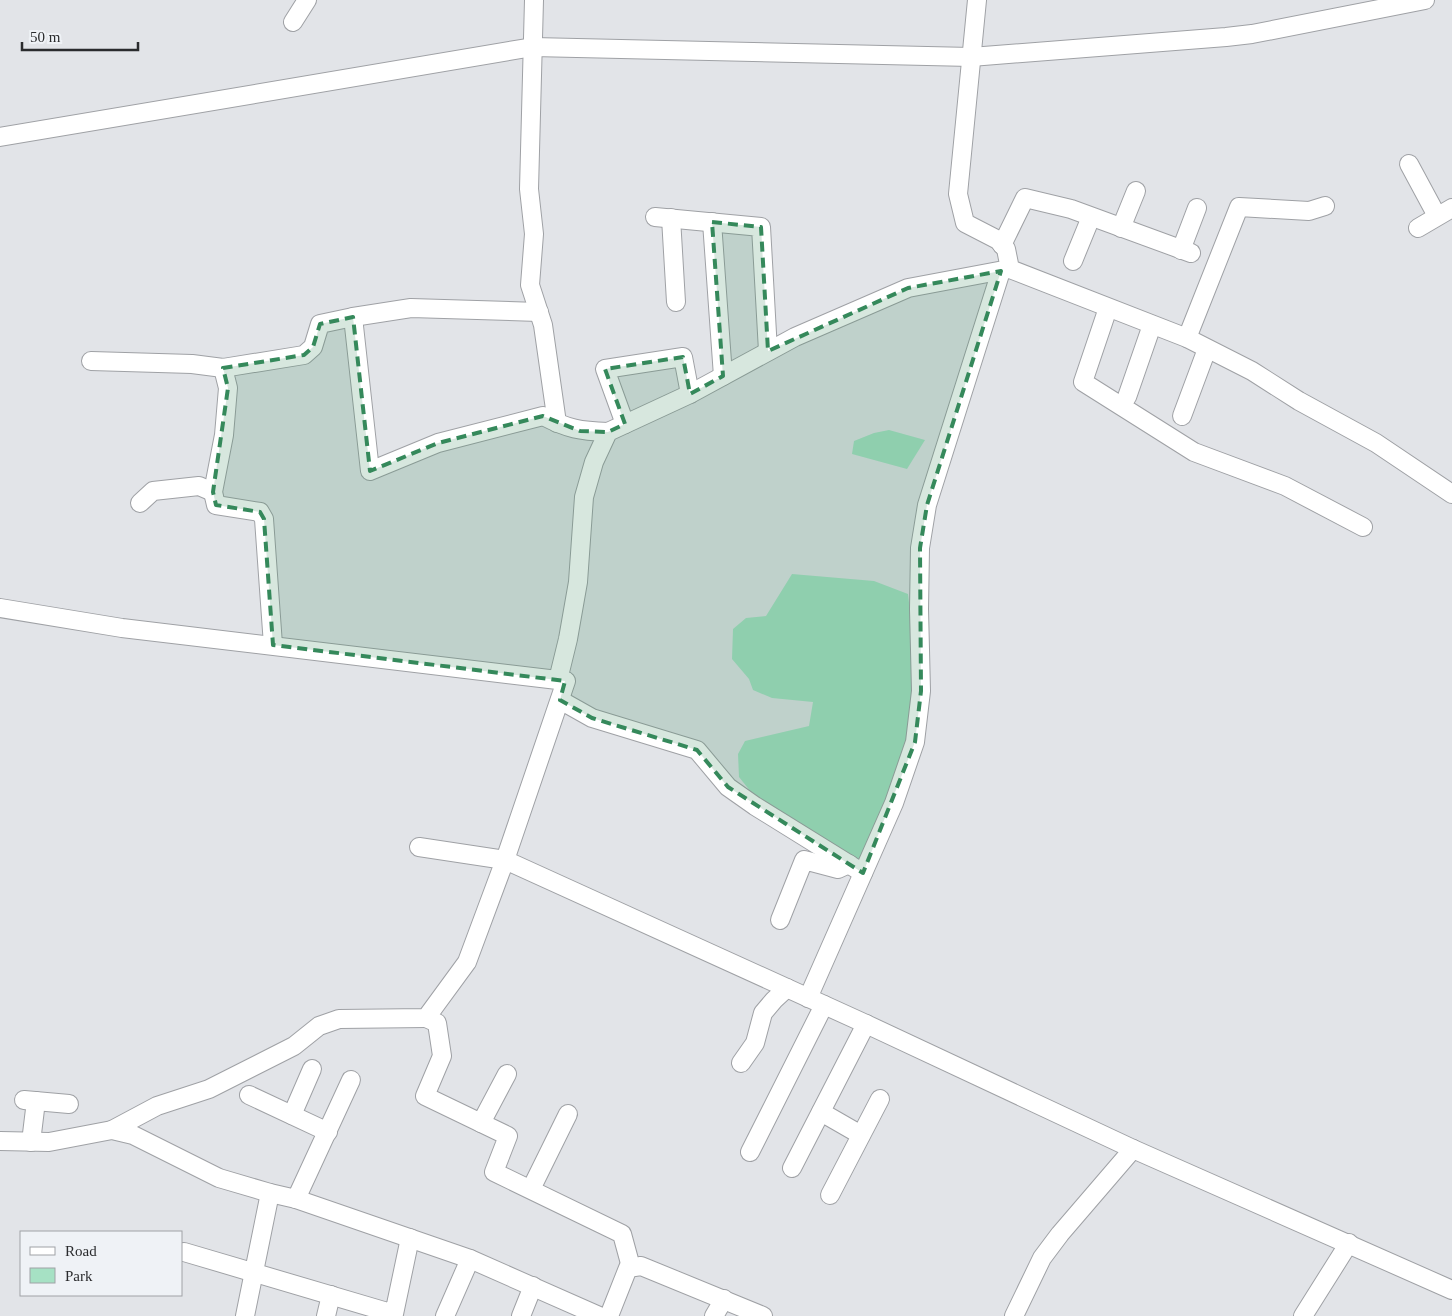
<svg xmlns="http://www.w3.org/2000/svg" width="1452" height="1316" font-family="Georgia,serif">
<style>
.green{fill:#a6e1c4}
.lines{fill:none;stroke-linecap:round;stroke-linejoin:round}
.minor-casing{stroke:#9fa1a5;stroke-width:20}
.minor{stroke:#fff;stroke-width:18}
.marked{fill:#35895b;fill-opacity:0.2;stroke:#35895b;stroke-width:4;stroke-dasharray:10 6;stroke-linejoin:round}
</style>
<rect width="100%" height="100%" fill="#e2e4e8"/>
<g class="green">
<path d="M889,430L925,440L907,469L852,454L854,441L874,433Z"/>
<path d="M792,574L874,581L908,594L913,636L916,692L908,745L886,804L859,863L755,797L739,777L738,754L745,741L809,726L813,702L772,698L753,690L749,679L732,659L733,629L746,618L766,616Z"/>
</g>
<g class="lines">
<defs>
<g id="minor">
<path d="M534,0L529,189L534,234L530,285L543,325L557,423"/>
<path d="M977,0L958,194L965,223L998,240L1006,249L1010,269L1187,338L1252,371L1299,401L1376,443L1452,494"/>
<path d="M293,22L307,0"/>
<path d="M0,137L533,47L971,57L1226,37L1252,34L1425,0"/>
<path d="M1409,164L1437,216"/>
<path d="M655,217L761,227L768,351"/>
<path d="M671,218L676,302"/>
<path d="M712,222L723,376"/>
<path d="M1121,228L1136,191"/>
<path d="M1418,228L1452,208"/>
<path d="M1002,245L1025,198L1071,209L1191,253"/>
<path d="M1181,250L1197,208"/>
<path d="M1073,261L1091,217"/>
<path d="M1108,308L1083,382L1194,452L1285,486L1363,527"/>
<path d="M353,317L370,471L438,443L543,416C568,429 580,431 608,432"/>
<path d="M1187,338L1239,207L1309,211L1325,206"/>
<path d="M91,361L192,364L223,368L304,355L313,347L320,324L353,317L411,308L539,312"/>
<path d="M223,368L228,388L224,435L213,492L216,505L260,512L264,519L273,645"/>
<path d="M1127,397L1152,325"/>
<path d="M1182,416L1207,349"/>
<path d="M625,424L605,369L683,357L690,394"/>
<path d="M140,503L153,491L199,486L213,492"/>
<path d="M0,608L122,628L566,681L505,860L866,1024L1133,1149L1452,1290"/>
<path d="M558,680L568,639L578,582L584,497L594,462L608,432L690,394L795,337L908,288L1009,269"/>
<path d="M560,700L592,718L697,750L728,787L755,806L863,873"/>
<path d="M780,920L804,860L838,869L849,864"/>
<path d="M808,998L894,803L915,742L921,691L919,609L920,548L927,505L1001,271"/>
<path d="M426,1018L437,1023L442,1056L425,1096L508,1136L494,1172L622,1234L631,1267"/>
<path d="M741,1063L755,1043L763,1013L774,1000L787,988"/>
<path d="M249,1095L328,1132"/>
<path d="M24,1100L69,1104"/>
<path d="M821,1112L861,1135"/>
<path d="M292,1115L312,1069"/>
<path d="M481,1123L507,1074"/>
<path d="M112,1130L157,1106L209,1089L294,1046L319,1026L339,1019L426,1018L467,962L505,860L419,847"/>
<path d="M0,1141L49,1142L112,1130L133,1135L219,1178L270,1193L296,1199L470,1259L599,1316"/>
<path d="M31,1142L36,1101"/>
<path d="M750,1152L824,1005"/>
<path d="M792,1168L866,1024"/>
<path d="M531,1189L568,1114"/>
<path d="M830,1195L880,1099"/>
<path d="M296,1199L351,1080"/>
<path d="M184,1252L394,1314L410,1238"/>
<path d="M245,1316L270,1193"/>
<path d="M326,1316L331,1295"/>
<path d="M445,1316L470,1259"/>
<path d="M521,1316L533,1286"/>
<path d="M609,1316L628,1268L641,1266L763,1316"/>
<path d="M714,1316L724,1299"/>
<path d="M1014,1316L1042,1258L1060,1234L1133,1149"/>
<path d="M1303,1316L1349,1243"/>
</g>
</defs>
<use href="#minor" class="minor-casing"/>
<use href="#minor" class="minor"/>
</g>
<path class="marked" d="M712,222L761,227L768,351L908,288L1001,271L927,505L920,548L921,691L915,742L863,873L728,787L697,750L592,718L560,700L565,681L273,645L264,519L260,512L216,505L213,492L228,388L223,368L304,355L313,347L320,324L353,317L370,471L438,443L543,416L580,431L608,432L625,424L605,369L683,357L690,394L723,376Z"/>
<rect x="20" y="1231" width="162" height="65" fill="#eff2f6" stroke="#a0a2a6"/>
<rect x="30" y="1247" width="25" height="8" fill="#ffffff" stroke="#a0a2a6"/>
<text x="65" y="1256" font-size="15" fill="#2a2b2d">Road</text>
<rect x="30" y="1268" width="25" height="15" fill="#a6e1c4" stroke="#a0a2a6"/>
<text x="65" y="1281" font-size="15" fill="#2a2b2d">Park</text>
<path d="M22 42v8h116v-8" fill="none" stroke="#2a2b2d" stroke-width="2.5"/>
<text x="30" y="42" font-size="15" fill="#2a2b2d" stroke="#eff2f6" stroke-width="4" paint-order="stroke">50 m</text>
</svg>
